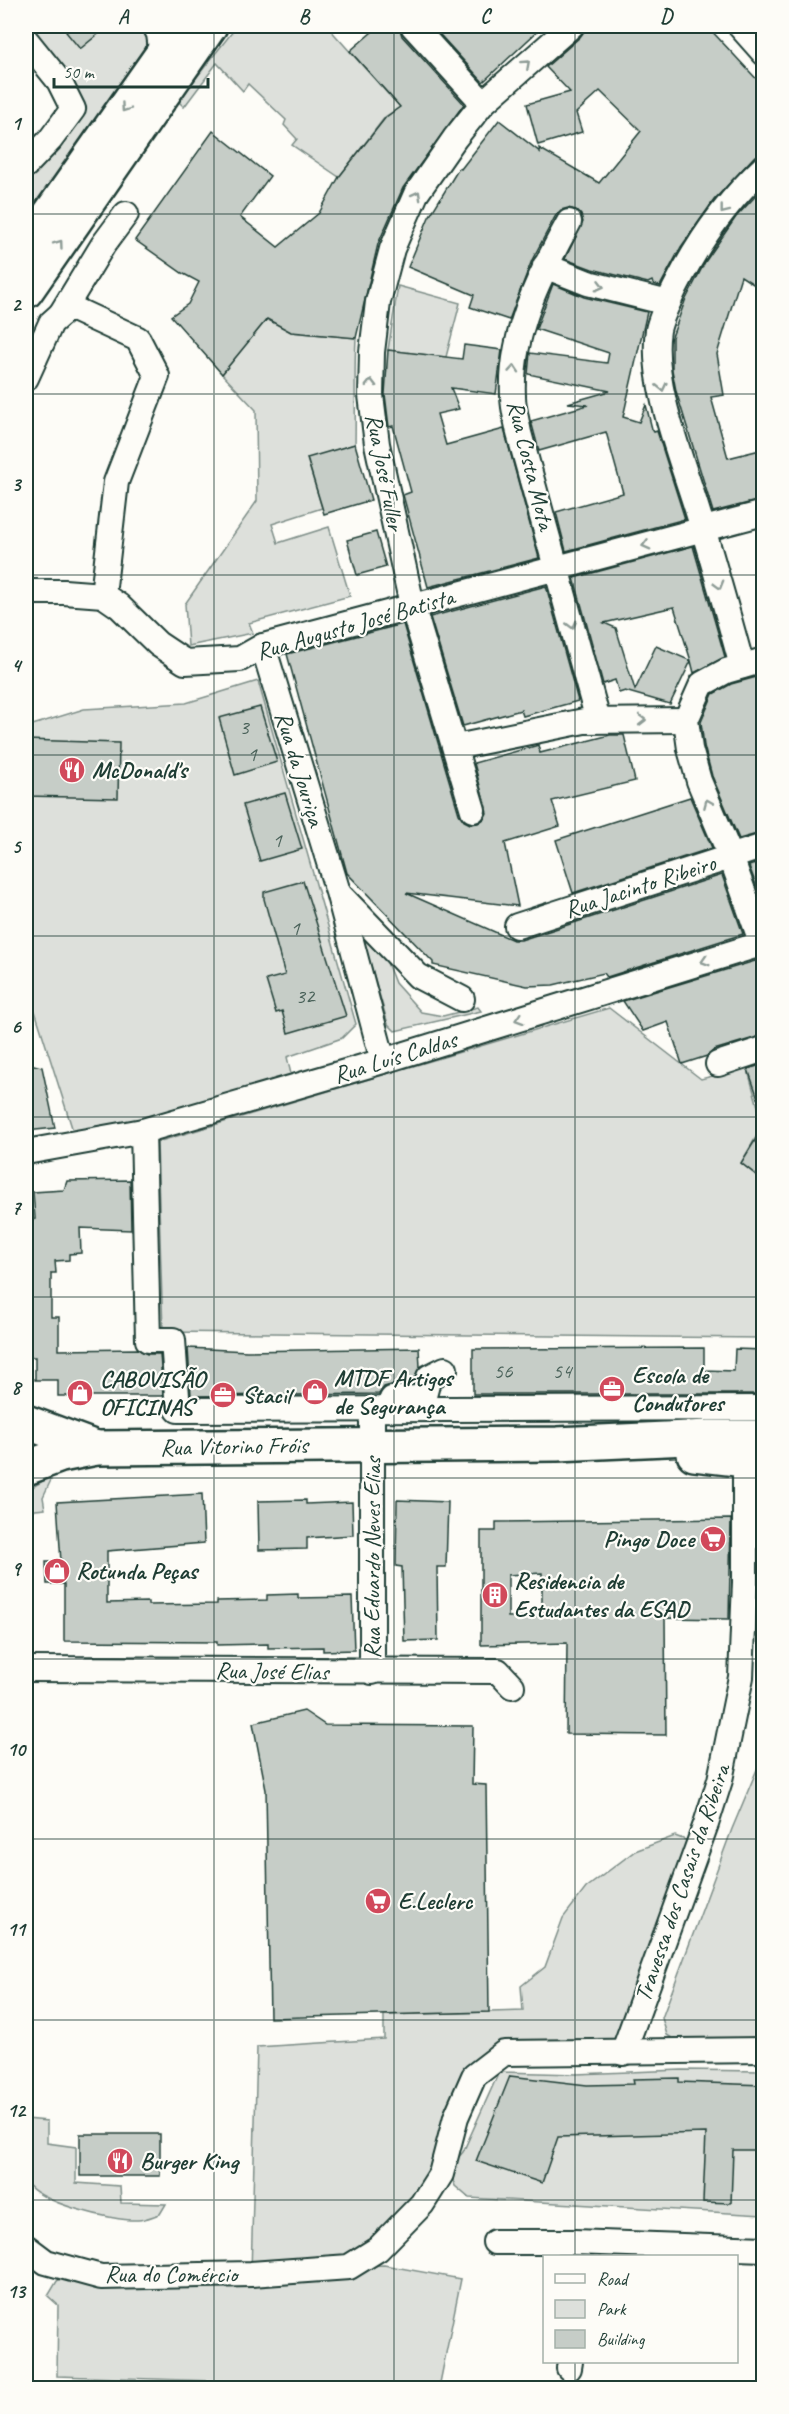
<svg xmlns="http://www.w3.org/2000/svg" width="789" height="2414" font-family="Caveat,sans-serif">
<style>
.green{fill:#dde0db;stroke:#7e8e88;stroke-width:1.5}
.building{fill:#c6cdc7;stroke:#1f3d34;stroke-width:1.5;fill-rule:evenodd}
.lines{fill:none;stroke-linecap:round;stroke-linejoin:round}
.street-casing{stroke:#1f3d34;stroke-width:28}
.secondary-casing{stroke:#1f3d34;stroke-width:38}
.primary-casing{stroke:#1f3d34;stroke-width:38}
.street{stroke:#fdfcf7;stroke-width:24}
.secondary{stroke:#fdfcf7;stroke-width:33}
.primary{stroke:#fdfcf7;stroke-width:33}
.oneway{stroke:#8e9c96}
.grid{fill:none;stroke:#1f3d34;stroke-width:1.5;stroke-opacity:0.55}
.labels{text-anchor:middle;dominant-baseline:central;stroke-width:4.5;stroke-linejoin:round;paint-order:stroke}
.number-label{font-size:21px;fill:#496159}
.street-label{font-size:24px;fill:#1f3d34;stroke:#fdfcf7}
.poi-label{font-size:24px;font-weight:bold;fill:#1f3d34;stroke:#fdfcf7;text-anchor:start}
.neatline{fill:none;stroke:#1f3d34;stroke-width:2}
.grid-label{font-size:20px;text-anchor:middle;font-weight:bold;fill:#1f3d34}
</style>
<rect width="100%" height="100%" fill="#fdfcf7"/>
<filter id="ink" filterUnits="userSpaceOnUse"><feTurbulence type="fractalNoise" baseFrequency=".0167" numOctaves="2"/><feDisplacementMap in="SourceGraphic" scale="12" xChannelSelector="R" yChannelSelector="G"/><feConvolveMatrix kernelMatrix="1 2 1 2 8 2 1 2 1" color-interpolation-filters="sRGB"/></filter>
<g filter="url(#ink)">
<g class="green">
<path d="M40,26H155L159,34L26,248V164L65,102L26,34Z"/>
<path d="M237,26H327L388,94L416,96L385,117L339,177L292,145L297,139L284,125L286,120L248,84L243,91L217,63L184,107L178,101Z"/>
<path d="M398,286L460,303L446,357L388,350Z"/>
<path d="M267,319L291,332L356,338C354,374 356,409 355,444L307,459L322,508L272,524L278,543L329,527L350,596L249,623L253,633L188,646L185,604L257,501L256,410L222,374Z"/>
<path d="M258,681L356,1024L342,1038L287,1057L294,1087L74,1134L35,1011H26V727L84,709L186,703Z"/>
<path d="M362,935L380,945L395,983L421,1012L443,1016L478,1007L481,1011L395,1031L388,1024Z"/>
<path d="M609,1008L701,1079L747,1067L763,1125L741,1163L763,1181V1338L163,1332L157,1142Z"/>
<path d="M50,1477L51,1480L43,1497L45,1509L26,1511V1494L34,1486Z"/>
<path d="M763,1755V2037L677,2041L667,2035L662,2018L732,1829Z"/>
<path d="M675,1836L699,1845L623,2053L494,2058L441,2174L351,2267L384,2265L461,2279L439,2388L57,2376L58,2305L48,2296L57,2281L75,2270L251,2274L257,2047L384,2039V2015L523,2011L521,1986L545,1967L563,1918L586,1888L635,1851Z"/>
<path d="M682,2070L763,2071V2215L469,2198L455,2186L449,2168L463,2152L499,2072L576,2074Z"/>
<path d="M26,2119L47,2121V2143L76,2147V2183L120,2186L121,2203L166,2204L160,2214C153,2216 145,2220 138,2220C112,2221 39,2203 26,2182Z"/>
</g>
<g class="building">
<path d="M75,26H108L80,49L66,32Z"/>
<path d="M379,26H399L402,36L464,104L403,188L378,244L356,338L291,332L267,319L222,374L171,316L188,304L199,282L182,273L135,240L213,131L270,176L240,217L278,247L319,213L339,177L386,117L400,107L350,51Z"/>
<path d="M432,26H543L483,82Z"/>
<path d="M588,26H707L764,87V153L754,157L714,200L681,247L660,286L653,284L652,281L648,283L592,269L565,259L583,222L581,215L576,210L568,208L561,210L556,215L532,260L509,320L470,307L474,295L408,267L429,217L459,168L461,169L499,120L540,152L539,148L599,183L641,131L600,91L576,113L582,132L538,145L527,104L570,92L546,67L580,37Z"/>
<path d="M764,187V291L741,276L717,354L724,395L711,397L728,458L764,449V499L713,512L676,391L672,370V337L685,301L705,262L736,217Z"/>
<path d="M553,284L584,297L647,312L623,417L639,422L646,405L652,429L654,432L657,431L685,519L566,551L556,512L623,493L606,432L539,451L531,421L588,405L568,403L610,391L528,374L530,353L607,363L609,353L536,329Z"/>
<path d="M464,345L502,350L496,394L451,388L459,409L437,414L446,445L504,429L539,558L428,587L403,495L411,492L393,426L389,427L385,394L388,350L462,359Z"/>
<path d="M355,444L371,500L324,514L307,458Z"/>
<path d="M376,532L386,567L357,575L347,540Z"/>
<path d="M693,546L725,657L694,673L691,661L670,704L625,691L619,693L615,680L603,684L574,578ZM674,607L691,661L656,646L635,690L616,628L604,623Z"/>
<path d="M546,586L578,701L523,716L521,710L463,726L430,617Z"/>
<path d="M403,624L459,814L464,821L470,824L478,823L484,819L487,813L474,763L535,746L538,745L540,753L610,735H624L635,781L552,801L560,826L505,843L518,906L406,893L513,940H521L722,875L743,934L607,977L604,973L553,985L527,986L433,965V962L347,873L287,654Z"/>
<path d="M764,675V832L739,839L712,776L704,746L701,722L713,694L731,684Z"/>
<path d="M260,707L277,762L235,775L219,718Z"/>
<path d="M26,740L119,743L118,798L26,796Z"/>
<path d="M285,793L302,849L260,861L243,805Z"/>
<path d="M690,797L712,848L573,893L556,840Z"/>
<path d="M764,861V906L749,866Z"/>
<path d="M303,881L346,1016L288,1033L282,1011L276,1013L266,980L285,975L264,899V892Z"/>
<path d="M755,961L764,964V1035L714,1050L707,1056L682,1064L668,1022L643,1031L623,1001Z"/>
<path d="M26,1063L42,1067L55,1128L26,1131Z"/>
<path d="M764,1064V1107H761L748,1069Z"/>
<path d="M764,1126V1181L741,1163Z"/>
<path d="M130,1180L131,1230L80,1228L81,1253L69,1254V1260L55,1261L56,1273H51V1317H59V1350L138,1349L147,1354H160L163,1396H58V1380H35V1357H26V1220L35,1219L33,1192L64,1190L67,1181Z"/>
<path d="M188,1348L247,1351L419,1348L420,1367L412,1384L391,1385L384,1387L379,1394L191,1396Z"/>
<path d="M704,1348V1370L734,1371L735,1349L764,1350V1394H473V1349Z"/>
<path d="M202,1494L204,1543L107,1551V1603L148,1602V1605L217,1604V1601L267,1600V1595L298,1594V1598L352,1597L354,1650L323,1651V1647L268,1648V1644L217,1645V1642L64,1641V1584H47L46,1562H61L57,1502Z"/>
<path d="M306,1500V1504L352,1502L353,1535L307,1538V1549L259,1550L258,1501Z"/>
<path d="M397,1500L448,1502L446,1567H437L438,1640L404,1641L402,1567L396,1566Z"/>
<path d="M731,1519L729,1619L665,1618L666,1735L566,1734L567,1643L481,1645V1531H496V1522ZM542,1573V1616L508,1617V1575Z"/>
<path d="M304,1711L325,1725L473,1726L472,1784L486,1785L489,2012L270,2018L266,1790L253,1723Z"/>
<path d="M510,2076L587,2085L634,2084L633,2079L679,2078V2082L764,2085V2150H733L731,2203L703,2202L706,2133L558,2137L542,2183L476,2161Z"/>
<rect x="80" y="2134" width="80" height="42"/>
</g>
<g class="lines">
<defs>
<g id="street">
<path d="M155,26L159,34L162,56"/>
<path d="M413,26L483,103"/>
<path d="M740,26L764,53"/>
<path d="M26,40L59,81L73,109L50,140L26,165"/>
<path d="M569,222C539,276 510,334 513,396C513,408 517,421 519,433L598,720"/>
<path d="M545,266L588,283L668,303"/>
<path d="M61,314L103,245L126,214"/>
<path d="M26,378L51,323L69,307L138,339L157,376L116,482L103,595"/>
<path d="M26,592H64L103,595L119,606L158,644L185,662L240,659L263,646L764,513"/>
<path d="M263,646L338,892L383,1061"/>
<path d="M764,660L726,671L702,684L686,720L690,749L699,781L731,857L764,950"/>
<path d="M742,666C727,611 712,557 695,503C680,455 650,380 658,330C661,316 669,301 675,288C698,242 726,202 764,167"/>
<path d="M456,747L584,721L686,720"/>
<path d="M473,810L412,605L377,444L371,395L372,352L378,302L392,249L416,194L455,138L483,103L571,26"/>
<path d="M340,895L418,976L462,999"/>
<path d="M517,926L764,846"/>
<path d="M718,1064L764,1049"/>
<path d="M143,1131L148,1340H173L178,1410L764,1408"/>
<path d="M26,1152L143,1131L383,1061L764,943"/>
<path d="M392,1399L416,1398L424,1396L429,1377L445,1369"/>
<path d="M26,1669L498,1671L512,1686"/>
<path d="M372,1672V1411"/>
<path d="M623,2053L706,1824L720,1780L741,1677L745,1582V1460"/>
<path d="M495,2242H574L764,2249"/>
<path d="M26,2247L46,2262L101,2277L251,2274L349,2267L378,2249L422,2204L441,2174L456,2117L474,2076L504,2053L764,2050"/>
<path d="M569,2368L570,2362"/>
</g>
<g id="secondary">
<path d="M26,1422L96,1448"/>
<path d="M694,1454L745,1460H764"/>
<path d="M26,1468L61,1455L96,1448L557,1444L709,1437H764"/>
</g>
<g id="primary">
<path d="M26,248L182,26"/>
<path d="M26,291L210,26"/>
</g>
</defs>
<use href="#street" class="street-casing"/>
<use href="#secondary" class="secondary-casing"/>
<use href="#primary" class="primary-casing"/>
<use href="#street" class="street"/>
<use href="#secondary" class="secondary"/>
<use href="#primary" class="primary"/>
</g>
<defs><path id="oneway-chevron" d="M-2-3.5L2.5 0L-2 3.5" fill="none" stroke-width="1.6" stroke-linecap="round" stroke-linejoin="round" transform="scale(1.5)"/></defs>
<g class="oneway">
<use href="#oneway-chevron" transform="translate(526 64) rotate(-42)"/>
<use href="#oneway-chevron" transform="translate(125 108) rotate(125)"/>
<use href="#oneway-chevron" transform="translate(417 195) rotate(-61)"/>
<use href="#oneway-chevron" transform="translate(724 210) rotate(128)"/>
<use href="#oneway-chevron" transform="translate(59 244) rotate(-54)"/>
<use href="#oneway-chevron" transform="translate(600 286) rotate(15)"/>
<use href="#oneway-chevron" transform="translate(514 369) rotate(-86)"/>
<use href="#oneway-chevron" transform="translate(371 383) rotate(-89)"/>
<use href="#oneway-chevron" transform="translate(662 387) rotate(77)"/>
<use href="#oneway-chevron" transform="translate(646 545) rotate(165)"/>
<use href="#oneway-chevron" transform="translate(719 585) rotate(74)"/>
<use href="#oneway-chevron" transform="translate(572 625) rotate(75)"/>
<use href="#oneway-chevron" transform="translate(642 720)"/>
<use href="#oneway-chevron" transform="translate(708 803) rotate(-113)"/>
<use href="#oneway-chevron" transform="translate(705 961) rotate(163)"/>
<use href="#oneway-chevron" transform="translate(519 1019) rotate(163)"/>
</g>
</g>
<path class="grid" d="M214,26V2388M394,26V2388M575,26V2256M26,214H764M26,394H764M26,575H764M26,755H764M26,936H764M26,1117H764M26,1297H764M26,1478H764M26,1659H764M26,1839H764M26,2020H764M26,2200H764M575,2362V2388"/>
<defs>
<symbol id="restaurant-disc" viewBox="-11 -11 22 22"><circle r="9.5" fill="#d1495b" stroke="#fdfcf7"/><path d="M-5-6h1v4h1v-4h1v4h1v-4h1v5L-1.5 .5V6h-2V.5L-5-1ZM5-6V6H3V1.5H1.5Q1.5-4 5-6Z" fill="#fff"/></symbol>
<symbol id="office-disc" viewBox="-11 -11 22 22"><circle r="9.5" fill="#d1495b" stroke="#fdfcf7"/><path d="M-6-3h4V-5.5h4V-3h4V5H-6ZM-1-4.5V-3h2v-1.5ZM-6 0V1H6V0Z" fill="#fff"/></symbol>
<symbol id="shop-disc" viewBox="-11 -11 22 22"><circle r="9.5" fill="#d1495b" stroke="#fdfcf7"/><path d="M-5-2.5h2.3a2.7 3.5 0 0 1 5.4 0H5L5.5 6h-11ZM-1.5-2.5h3a1.5 2.3 0 0 0-3 0Z" fill="#fff"/></symbol>
<symbol id="supermarket-disc" viewBox="-11 -11 22 22"><circle r="9.5" fill="#d1495b" stroke="#fdfcf7"/><path d="M-6-5.5h2.5l.6 2H6L4.5 2H-2.5L-4.4-4H-6ZM-1.5 3.2a1.3 1.3 0 1 0 .1 0ZM3 3.2a1.3 1.3 0 1 0 .1 0Z" fill="#fff"/></symbol>
<symbol id="building-disc" viewBox="-11 -11 22 22"><circle r="9.5" fill="#d1495b" stroke="#fdfcf7"/><path d="M-4-6H4V6H1V3H-1V6H-4ZM-2.5-4.3h1.7v1.8h-1.7ZM.8-4.3h1.7v1.8H.8ZM-2.5-1h1.7V.8h-1.7ZM.8-1h1.7V.8H.8Z" fill="#fff"/></symbol>
</defs>
<g fill-rule="evenodd">
<use href="#restaurant-disc" x="57" y="755" width="30" height="30"/>
<use href="#office-disc" x="597" y="1374" width="30" height="30"/>
<use href="#shop-disc" x="300" y="1377" width="30" height="30"/>
<use href="#shop-disc" x="65" y="1378" width="30" height="30"/>
<use href="#office-disc" x="208" y="1380" width="30" height="30"/>
<use href="#supermarket-disc" x="698" y="1524" width="30" height="30"/>
<use href="#shop-disc" x="42" y="1556" width="30" height="30"/>
<use href="#building-disc" x="480" y="1580" width="30" height="30"/>
<use href="#supermarket-disc" x="363" y="1886" width="30" height="30"/>
<use href="#restaurant-disc" x="105" y="2146" width="30" height="30"/>
</g>
<g class="labels">
<g class="number-label">
<text x="244" y="727">3</text>
<text x="252" y="754">1</text>
<text x="277" y="840">1</text>
<text x="295" y="928">1</text>
<text x="305" y="996">32</text>
<text x="503" y="1371">56</text>
<text x="562" y="1371">54</text>
</g>
<g class="street-label">
<text transform="translate(531 465) rotate(76)">Rua Costa Mota</text>
<text transform="translate(385 472) rotate(79)">Rua José Fuller</text>
<text transform="translate(355 624) rotate(-16)">Rua Augusto José Batista</text>
<text transform="translate(300 769) rotate(73)">Rua da Jouriça</text>
<text transform="translate(640 886) rotate(-18)">Rua Jacinto Ribeiro</text>
<text transform="translate(395 1057) rotate(-17)">Rua Luís Caldas</text>
<text transform="translate(234 1446) rotate(-1)">Rua Vitorino Fróis</text>
<text transform="translate(372 1558) rotate(-90)">Rua Eduardo Neves Elias</text>
<text transform="translate(272 1671) rotate(1)">Rua José Elias</text>
<text transform="translate(682 1883) rotate(-71)">Travessa dos Casais da Ribeira</text>
<text x="171" y="2274">Rua do Comércio</text>
</g>
<g class="poi-label">
<text x="92" y="770">McDonald's</text>
<text x="632" y="1375">Escola de<tspan x="632" dy="28">Condutores</tspan></text>
<text x="334" y="1378">MTDF Artigos<tspan x="334" dy="28">de Segurança</tspan></text>
<text x="100" y="1379">CABOVISÃO<tspan x="100" dy="28">OFICINAS</tspan></text>
<text x="242" y="1395">Stacil</text>
<text x="694" y="1539" text-anchor="end">Pingo Doce</text>
<text x="76" y="1571">Rotunda Peças</text>
<text x="514" y="1581">Residencia de<tspan x="514" dy="28">Estudantes da ESAD</tspan></text>
<text x="398" y="1901">E.Leclerc</text>
<text x="140" y="2161">Burger King</text>
</g>
</g>
<rect width="789" height="2414" fill="none" stroke="#fdfcf7" stroke-width="66"/>
<rect x="543" y="2255" width="195" height="108" fill="#fdfcf7" stroke="#a4b0a9" stroke-width="1.5"/>
<rect x="555" y="2274" width="30" height="9" fill="#fdfcf7" stroke="#a4b0a9" stroke-width="1.5"/>
<text x="597" y="2285" font-size="18" fill="#1f3d34">Road</text>
<rect x="555" y="2300" width="30" height="18" fill="#dde0db" stroke="#a4b0a9" stroke-width="1.5"/>
<text x="597" y="2315" font-size="18" fill="#1f3d34">Park</text>
<rect x="555" y="2330" width="30" height="18" fill="#c6cdc7" stroke="#a4b0a9" stroke-width="1.5"/>
<text x="597" y="2345" font-size="18" fill="#1f3d34">Building</text>
<path d="M54 78v9h154v-9" fill="none" stroke="#1f3d34" stroke-width="3"/>
<text x="63" y="78" font-size="18" fill="#1f3d34" stroke="#fdfcf7" stroke-width="4.5" paint-order="stroke">50 m</text>
<rect x="33" y="33" width="723" height="2348" class="neatline"/>
<g class="grid-label">
<text x="123" y="23">A</text>
<text x="304" y="23">B</text>
<text x="485" y="23">C</text>
<text x="666" y="23">D</text>
<text x="16" y="130">1</text>
<text x="16" y="311">2</text>
<text x="16" y="491">3</text>
<text x="16" y="672">4</text>
<text x="16" y="853">5</text>
<text x="16" y="1033">6</text>
<text x="16" y="1214">7</text>
<text x="16" y="1394">8</text>
<text x="16" y="1575">9</text>
<text x="16" y="1756">10</text>
<text x="16" y="1936">11</text>
<text x="16" y="2117">12</text>
<text x="16" y="2298">13</text>
</g>
</svg>
